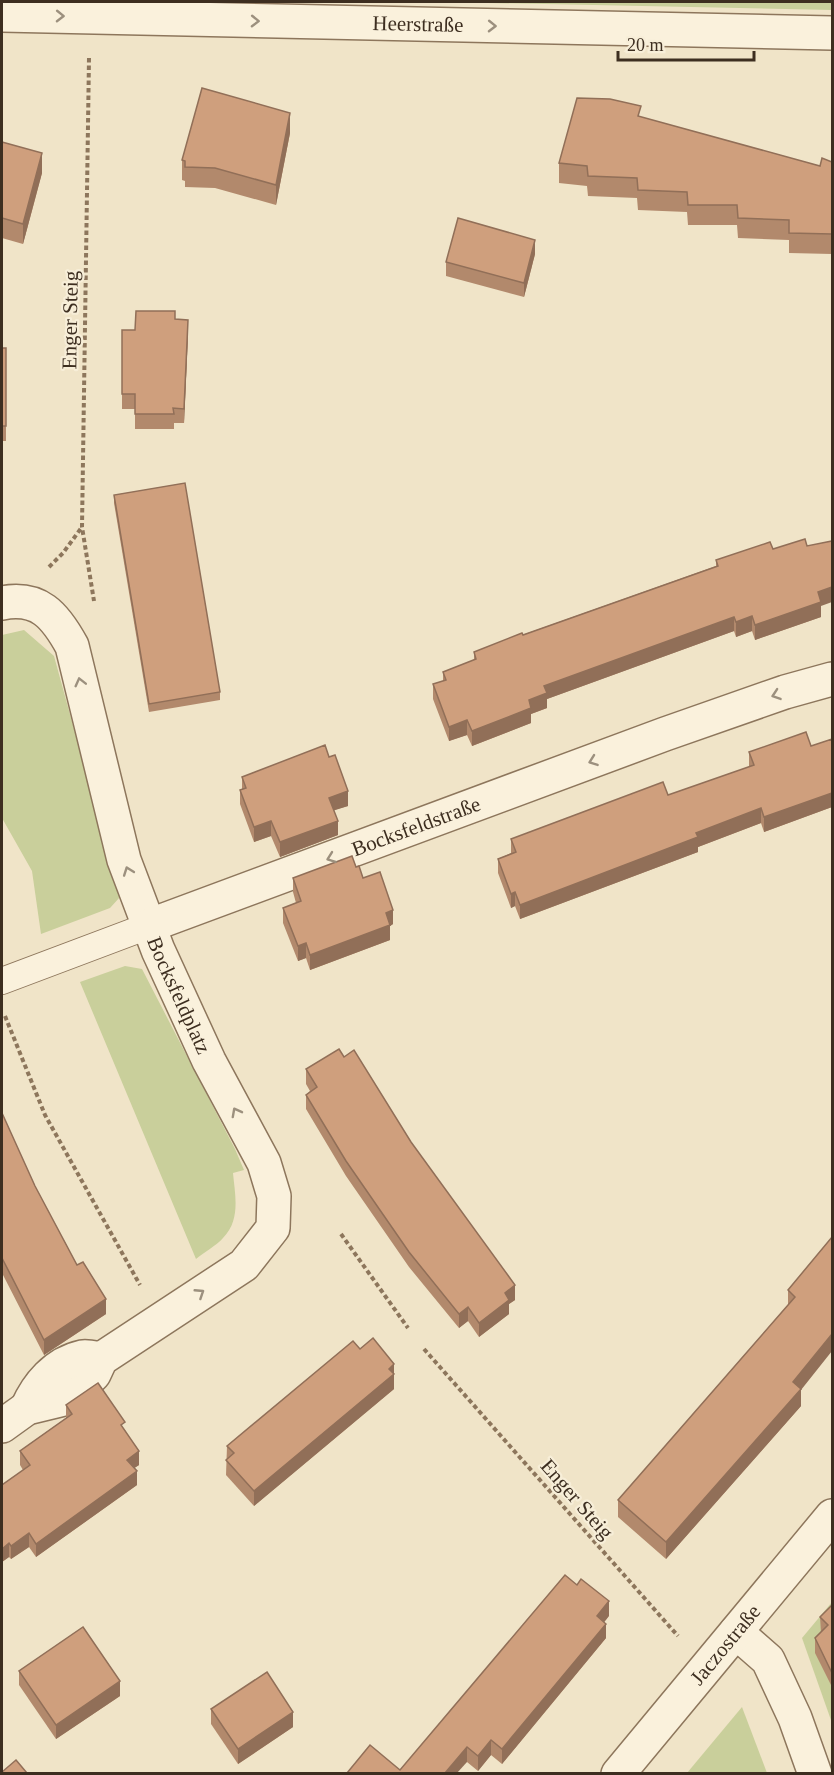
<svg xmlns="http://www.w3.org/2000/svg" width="834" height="1775" font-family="'Times New Roman',serif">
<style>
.green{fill:#c9cf9b}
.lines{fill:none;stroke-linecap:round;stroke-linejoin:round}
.service-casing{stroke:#8d765c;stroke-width:28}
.minor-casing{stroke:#8d765c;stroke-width:36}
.path{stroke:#8d765c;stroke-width:4;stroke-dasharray:4.5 3;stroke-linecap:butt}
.service{stroke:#faf1dc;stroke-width:26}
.minor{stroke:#faf1dc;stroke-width:33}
.wall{fill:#b2896c}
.shaded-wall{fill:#916f58}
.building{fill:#cf9f7d;stroke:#916f58;stroke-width:1.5}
.oneway{stroke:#9c907e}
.labels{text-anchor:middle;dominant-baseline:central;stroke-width:4.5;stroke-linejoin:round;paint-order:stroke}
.street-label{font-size:21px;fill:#3d2e20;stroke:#f7eed8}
</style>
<rect width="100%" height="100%" fill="#f0e4c8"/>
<g class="green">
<path d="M443,2H832V10Z"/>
<path d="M24,630L54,656L120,897L110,908L41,934L32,871L2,818V635Z"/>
<path d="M125,966L142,969L235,1149L244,1170L233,1173C235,1195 241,1220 223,1238C216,1246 204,1252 196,1259L80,982Z"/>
<path d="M832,1602V1723L802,1638Z"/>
<path d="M742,1707L767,1773H687Z"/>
</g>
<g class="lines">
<defs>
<path id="service" d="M2,981L148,926"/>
<g id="minor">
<path id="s1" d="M2,15L832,33"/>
<path id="s2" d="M2,603C39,596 55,615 72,646L124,860L158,950L209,1061L264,1163L274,1196L273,1228L244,1265L101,1359L94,1374L84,1384L60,1400L27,1408L2,1426"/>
<path id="s3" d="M148,926L665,734L785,692L832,679"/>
<path d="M27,1408C37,1385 55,1363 82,1357C88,1356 95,1358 101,1359"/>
<path d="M736,1632L768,1660L795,1718L815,1774"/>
<path id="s4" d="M618,1774L832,1516"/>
</g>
</defs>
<use href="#service" class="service-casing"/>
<use href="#minor" class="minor-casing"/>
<g class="path">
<path d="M89,58L82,527L94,601"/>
<path d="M49,567L63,553L82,527"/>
<path d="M5,1016L45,1115L140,1285"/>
<path d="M341,1234L408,1328"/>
<path d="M424,1349L678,1636"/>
</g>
<use href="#service" class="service"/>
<use href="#minor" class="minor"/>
</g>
<g class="wall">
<path d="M641,117L820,166L832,162V254L789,253V240L738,238L737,225H688L687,212L638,210L637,198L588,196L587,186L559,183V163Z"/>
<path d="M290,133L276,205L215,188L185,187V181L182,180V160Z"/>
<path d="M2,142L42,173L23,244L2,238Z"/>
<path d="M535,254L524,297L446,276V262Z"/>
<path d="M175,319L188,334L184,423H174V429H135V409H122V330H135Z"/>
<rect x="2" y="348" width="4" height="93"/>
<path d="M114,495L220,692V700L149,712L114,503Z"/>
<path d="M773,549L821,606V617L755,640L752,631L736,637L734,631L547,699V708L531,714V723L472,746L467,735L449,741L433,699V684L443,681V672L474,660V652L716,566V560Z"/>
<path d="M832,739V807L764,832L761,823L698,847V852L520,919L515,906L511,908L498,873V859L511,853V839L668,795L749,767V752L811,746Z"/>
<path d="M329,757L348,806L334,810L338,835L280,857L271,836L254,842L240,804V790L242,789V777Z"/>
<path d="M356,867L393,924L390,926V940L310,970L306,958L298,961L283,923V908L296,903L293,892V878Z"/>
<path d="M344,1057L411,1142L515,1300L509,1304V1314L479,1337L468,1321L459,1328L409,1267L346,1176L306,1109V1095L310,1091L306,1084V1069Z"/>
<path d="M2,1113L35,1186L77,1265L106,1314L44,1355L2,1273Z"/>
<path d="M832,1237L801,1390V1406L666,1559L618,1517V1500L788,1305V1290Z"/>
<path d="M360,1349L394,1364V1389L254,1506L226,1475L227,1446Z"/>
<path d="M66,1405L125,1430L139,1465L134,1468L137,1485L36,1557L29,1547L11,1559L9,1557L2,1562V1485L23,1470L20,1465V1451L66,1418Z"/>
<path d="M832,1605V1687L815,1653V1638L821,1633L820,1617Z"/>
<path d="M609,1616L604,1622L606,1638L502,1764L491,1755L478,1771L467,1762L400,1770Z"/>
<path d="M19,1671L120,1696L56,1739L19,1685Z"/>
<path d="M211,1709L293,1727L238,1764L211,1724Z"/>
</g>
<g class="shaded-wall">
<path d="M290,113V133L276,205V185Z"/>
<path d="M42,153V173L23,244V224Z"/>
<path d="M535,240V254L524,297V283Z"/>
<path d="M188,320V334L184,423V409Z"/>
<path d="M832,587V602L821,606V617L755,640V625L818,592Z"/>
<path d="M752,616V631L736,637V622Z"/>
<path d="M734,617V631L547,699V708L531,714V723L472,746V731L529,700L544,686Z"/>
<path d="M467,720V735L449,741V727Z"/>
<path d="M348,791V806L329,812V798Z"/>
<path d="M832,793V807L764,832V817Z"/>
<path d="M761,808V823L698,847V852L520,919V905L696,833Z"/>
<path d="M271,821V836L254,842V827Z"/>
<path d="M338,821V835L280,857V842Z"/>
<path d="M515,892V906L511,908V894Z"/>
<path d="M393,910V924L390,926V940L310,970V955L386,913Z"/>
<path d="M306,943V958L298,961V946Z"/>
<path d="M515,1285V1300L509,1304V1314L479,1337V1323L505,1293Z"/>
<path d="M106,1299V1314L44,1355V1340Z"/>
<path d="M468,1307V1321L459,1328V1314Z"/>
<path d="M832,1334V1351L801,1390V1406L666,1559V1542L793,1382Z"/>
<path d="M394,1364V1389L254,1506V1491Z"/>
<path d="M139,1451V1465L127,1473V1460Z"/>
<path d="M137,1471V1485L36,1557V1544Z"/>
<path d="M29,1533V1547L11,1559V1546Z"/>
<path d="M9,1543V1557L2,1562V1549Z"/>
<path d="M609,1601V1616L597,1631V1616Z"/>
<path d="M606,1624V1638L502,1764V1749Z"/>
<path d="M120,1681V1696L56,1739V1725Z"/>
<path d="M293,1712V1727L238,1764V1749Z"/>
<path d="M491,1740V1755L478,1771V1756Z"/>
<path d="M467,1747V1762L457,1773H445Z"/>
</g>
<g class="building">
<path d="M202,88L290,113L276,185L215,168L185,167V161L182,160Z"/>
<path d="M577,98L610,99L641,106L638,116L820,166L822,158L832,162V234L789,233V220L738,218L737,205H688L687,192L638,190L637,178L588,176L587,166L559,163Z"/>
<path d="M2,142L42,153L23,224L2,218Z"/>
<path d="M458,218L535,240L524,283L446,262Z"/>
<path d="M136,311H175V319L188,320L184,409L173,408L174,414H135V394H122V330H135Z"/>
<rect x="2" y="348" width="4" height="78"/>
<path d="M185,483L220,692L149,704L114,495Z"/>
<path d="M805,539L807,546L832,541V587L818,592L821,602L755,625L752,616L736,622L734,617L544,686L547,693L529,700L531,708L472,731L467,720L449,727L433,684L446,680L443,672L476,659L474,652L522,633L523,635L718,566L716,560L770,542L773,549Z"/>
<path d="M806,732L811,746L832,739V793L764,817L761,808L696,833L698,837L520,905L515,892L511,894L498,859L516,852L511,839L663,782L668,795L754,765L749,752Z"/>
<path d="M325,745L329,757L335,755L348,791L329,798L338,821L280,842L271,821L254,827L240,790L246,788L242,777Z"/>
<path d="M352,856L356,867L359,866L363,878L380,872L393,910L386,913L390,925L310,955L306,943L298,946L283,908L301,901L293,878Z"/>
<path d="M339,1049L344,1057L354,1050L411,1142L515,1285L505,1293L509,1300L479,1323L468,1307L459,1314L409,1252L346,1161L306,1095L317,1087L306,1069Z"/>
<path d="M2,1113L35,1186L77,1265L83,1262L106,1299L44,1340L2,1258Z"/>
<path d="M832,1237V1334L793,1382L801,1389L666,1542L618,1500L795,1297L788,1290Z"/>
<path d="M373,1338L394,1364L389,1369L394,1374L254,1491L226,1460L234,1453L227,1446L353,1341L360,1349Z"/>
<path d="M98,1383L125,1422L121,1425L139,1451L127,1460L137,1471L36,1544L29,1533L11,1546L9,1543L2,1549V1485L30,1465L20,1451L72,1414L66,1405Z"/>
<path d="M565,1575L577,1585L581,1579L609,1601L597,1616L606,1624L502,1749L491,1740L478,1756L467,1747L445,1773H347L370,1745L400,1770Z"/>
<path d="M832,1605V1673L815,1638L828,1625L820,1617Z"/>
<path d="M83,1627L120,1681L56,1725L19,1671Z"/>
<path d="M267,1672L293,1712L238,1749L211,1709Z"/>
<path d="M16,1760L27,1773H2V1772Z"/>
</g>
<defs><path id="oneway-chevron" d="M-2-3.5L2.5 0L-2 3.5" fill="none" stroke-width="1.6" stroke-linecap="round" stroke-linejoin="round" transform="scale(1.5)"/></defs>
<g class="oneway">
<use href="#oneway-chevron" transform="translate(60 16) rotate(1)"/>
<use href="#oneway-chevron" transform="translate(255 21) rotate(1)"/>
<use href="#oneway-chevron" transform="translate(492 26) rotate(1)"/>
<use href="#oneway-chevron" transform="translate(80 682) rotate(-104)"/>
<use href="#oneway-chevron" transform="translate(776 695) rotate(161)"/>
<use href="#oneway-chevron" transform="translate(593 761) rotate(160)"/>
<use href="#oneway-chevron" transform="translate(331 858) rotate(160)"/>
<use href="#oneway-chevron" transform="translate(128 871) rotate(-110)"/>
<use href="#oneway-chevron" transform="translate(236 1112) rotate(-118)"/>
<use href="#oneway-chevron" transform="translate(200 1293) rotate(-33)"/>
</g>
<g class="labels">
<g class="street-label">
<text stroke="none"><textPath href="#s1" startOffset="416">Heerstraße</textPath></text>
<text transform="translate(70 320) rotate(-89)">Enger Steig</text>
<text stroke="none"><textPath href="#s3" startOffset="286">Bocksfeldstraße</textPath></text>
<text stroke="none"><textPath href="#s2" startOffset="456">Bocksfeldplatz</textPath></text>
<text transform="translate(577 1499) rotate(49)">Enger Steig</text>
<text stroke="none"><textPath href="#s4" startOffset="168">Jaczostraße</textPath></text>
</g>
</g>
<rect width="834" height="1775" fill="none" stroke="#3d2e20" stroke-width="6"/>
<path d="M618 51v9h136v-9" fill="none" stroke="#3d2e20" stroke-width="3"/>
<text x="627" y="51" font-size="18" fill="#3d2e20" stroke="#f7eed8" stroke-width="4.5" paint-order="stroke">20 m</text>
</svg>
